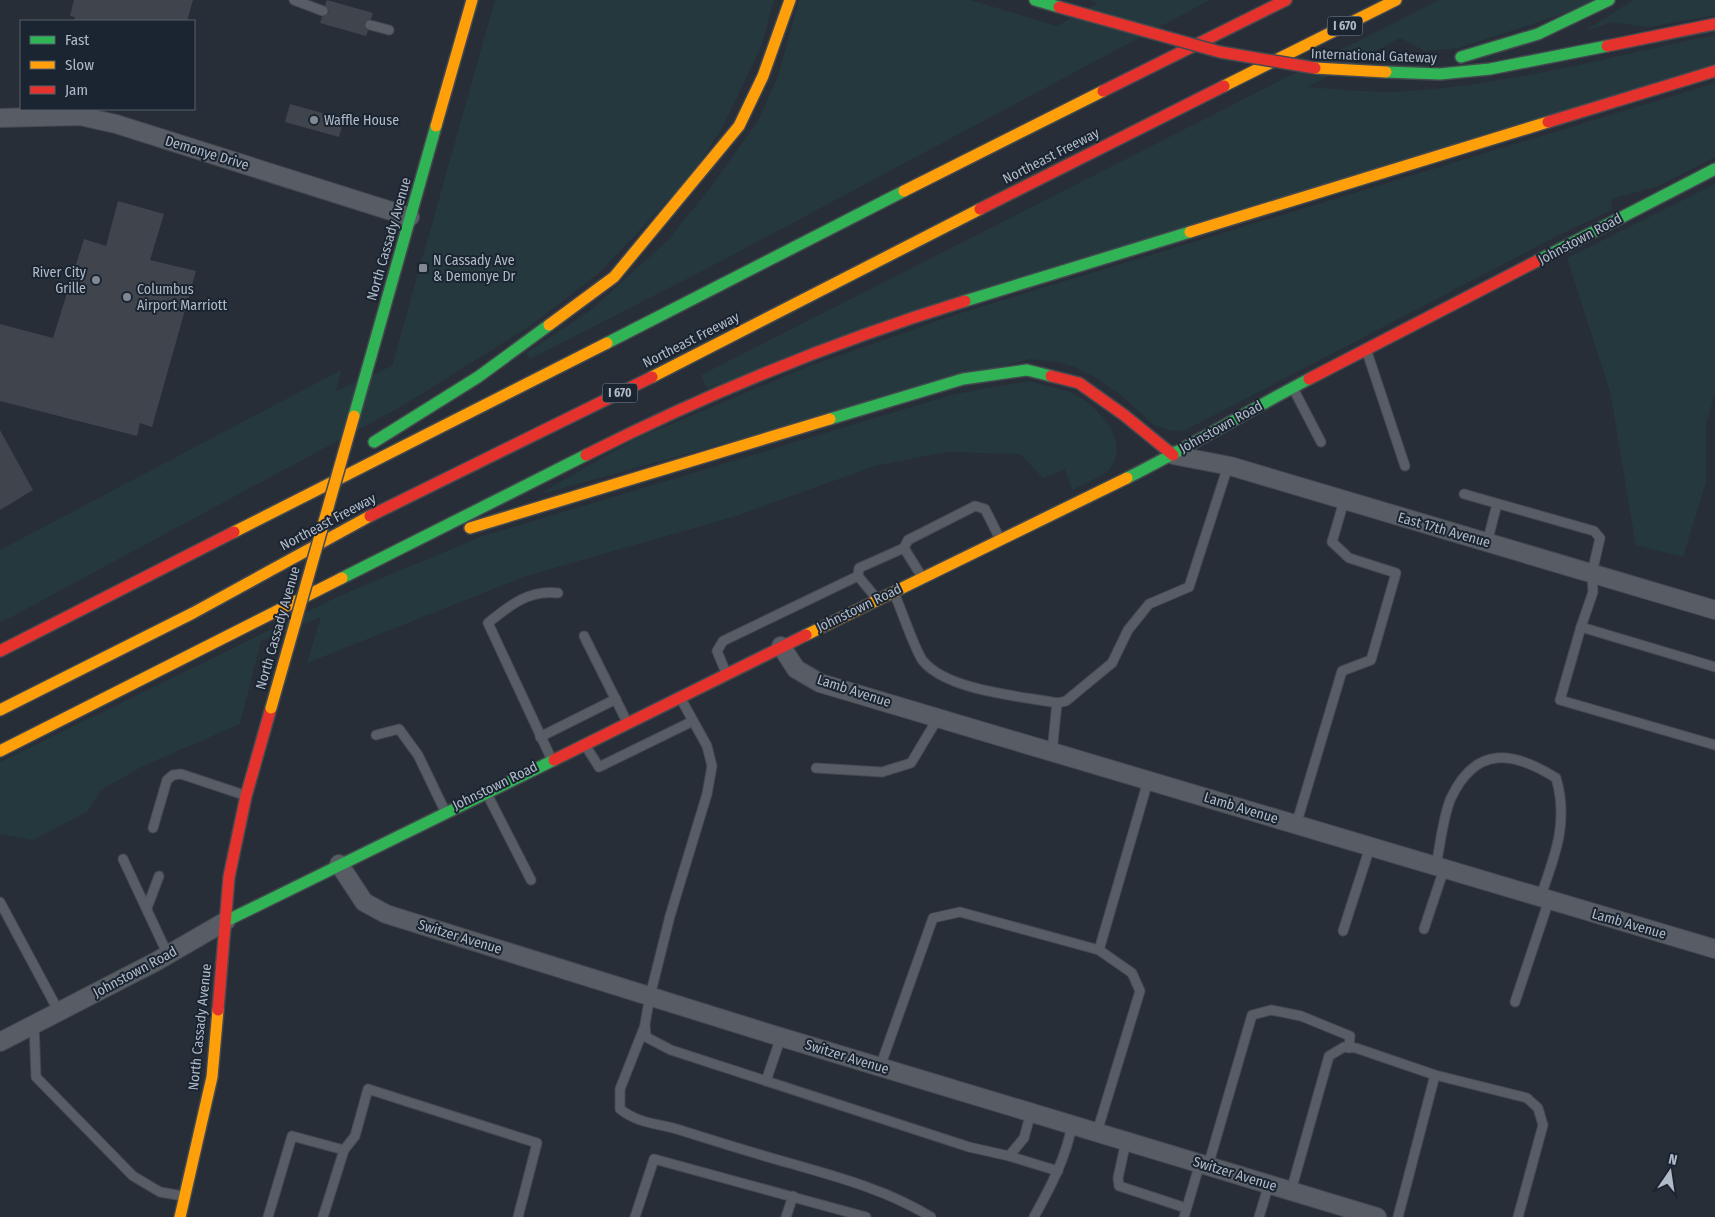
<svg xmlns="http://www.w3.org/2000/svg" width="1715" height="1217" font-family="'Fira Sans Condensed',sans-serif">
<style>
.green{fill:#25383d}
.building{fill:#40444c}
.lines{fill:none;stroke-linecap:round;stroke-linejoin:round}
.lane-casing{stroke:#444950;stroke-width:11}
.street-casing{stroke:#444950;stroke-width:20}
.fast-casing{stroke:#444950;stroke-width:14}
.slow-casing{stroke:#444950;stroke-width:14}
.jam-casing{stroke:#444950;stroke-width:14}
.lane{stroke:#585d65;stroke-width:9}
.street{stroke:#585d65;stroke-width:18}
.fast{stroke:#30b455;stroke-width:11}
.slow{stroke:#ff9f0a;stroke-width:11}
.jam{stroke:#e5322d;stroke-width:11}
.fast-bridge-casing{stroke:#444950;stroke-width:14;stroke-linecap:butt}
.slow-bridge-casing{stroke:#444950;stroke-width:14;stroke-linecap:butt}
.jam-bridge-casing{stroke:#444950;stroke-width:14;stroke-linecap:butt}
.fast-bridge{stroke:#30b455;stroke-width:11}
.slow-bridge{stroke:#ff9f0a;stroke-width:11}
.jam-bridge{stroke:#e5322d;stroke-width:11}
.poi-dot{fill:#818995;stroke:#1b2431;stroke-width:2}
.labels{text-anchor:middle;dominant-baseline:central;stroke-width:4;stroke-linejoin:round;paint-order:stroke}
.shield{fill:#1b2431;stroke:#848d9b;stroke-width:1}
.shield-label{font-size:12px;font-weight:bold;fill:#b1bac8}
.street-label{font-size:14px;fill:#b1bac8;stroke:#1b2431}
.poi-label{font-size:14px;fill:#b1bac8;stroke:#1b2431;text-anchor:start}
</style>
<rect width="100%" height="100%" fill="#282e37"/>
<g class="green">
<path d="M495,0H774L761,47L722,128L691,176L599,273L530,326L404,405L0,623V550L341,370L336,391L392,366Z"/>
<path d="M799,0H970L1057,26L1098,3L1089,0H1210L708,268L530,359L526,353L592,309L668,240L710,188L758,121L778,76Z"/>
<path d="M1439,0H1594L1581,8L1459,48L1425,51L1400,38L1308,87C1345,90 1383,94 1421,90C1521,82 1617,55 1715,35V63L707,388L701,375Z"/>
<path d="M1633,0H1715V15L1649,27L1612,22L1585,31Z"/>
<path d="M1715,83V157L1659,186L1611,199L1612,210L1559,235L1184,431L1169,430L1154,425L1122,396L1096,378L1075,367L1057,362L1030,359L538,495L633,440L807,367L954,315Z"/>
<path d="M1715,184V393L1706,424V482L1683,557L1636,545L1611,395L1567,258Z"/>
<path d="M1030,381C1044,386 1061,388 1074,394C1098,406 1130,440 1111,467C1106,475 1081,485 1072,490L1065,469L1043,478L1020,454L946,452L875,466L733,517L526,576L307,663L321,617L261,641L240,724L143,766L101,790L87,812L33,840L0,834V762L337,597L480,537L955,394Z"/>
</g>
<g class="building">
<path d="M74,0H193L187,21H74L75,17L70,16Z"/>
<path d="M327,0L373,13L371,19L364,23L368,31L366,36L320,23L322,17L329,13L325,5Z"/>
<path d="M290,104L344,119L339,137L285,122Z"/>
<path d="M118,201L164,214L150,260L196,271L152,427L140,423L137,436L0,401V324L53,338L84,239L106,246Z"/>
<path d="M0,430L33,490L0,510Z"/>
</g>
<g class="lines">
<defs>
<g id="lane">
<path d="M294,0L323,11"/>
<path d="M370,25L389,30"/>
<path d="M1367,352L1405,466"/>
<path d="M1294,390L1321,442"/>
<path d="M1464,494L1594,531L1600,538L1592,573L1593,592L1581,627L1715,667"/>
<path d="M1487,543L1497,504"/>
<path d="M922,577L904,548L908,540L975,506L985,509L1000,539"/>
<path d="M894,593C901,608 915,651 923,661C948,691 1021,696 1057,703L1052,752"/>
<path d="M877,599L858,576L859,568L904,548"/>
<path d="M1581,627L1560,700L1715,745"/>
<path d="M584,636L627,722"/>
<path d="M726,673L717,651L723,641L858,576"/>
<path d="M681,699L707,746L712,766L707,794L670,916L650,996L645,1024L646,1037L671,1050L969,1147L1009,1156L1024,1138L1031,1112"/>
<path d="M1057,703L1066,701L1112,663L1128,630L1149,604L1189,587L1228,466"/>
<path d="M376,735L399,729L418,755L445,811"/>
<path d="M540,737L616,699"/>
<path d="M585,745L599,767L693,721"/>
<path d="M551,758L488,623C509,606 529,589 558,593"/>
<path d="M816,768L882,772L911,763L938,718"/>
<path d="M487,794L531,880"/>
<path d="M1296,825L1342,671L1371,660L1396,573L1349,558L1332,542L1344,501"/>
<path d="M153,828L167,780L173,775L181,774L244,795"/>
<path d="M123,859L168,955"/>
<path d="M1436,866C1440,846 1443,816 1451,798C1476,745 1513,751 1556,778C1569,822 1555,856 1540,898"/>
<path d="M0,902L59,1012"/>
<path d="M147,908L159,876"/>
<path d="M1424,929L1444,869"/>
<path d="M1343,931L1370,847"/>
<path d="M1099,950L1148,781"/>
<path d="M1515,1002L1549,900"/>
<path d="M34,1024L36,1077L133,1176L160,1192L183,1196"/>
<path d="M644,1028L620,1089V1109C640,1125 660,1123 683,1131C718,1142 753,1153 789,1163C838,1177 887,1190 931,1217"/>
<path d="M880,1067L933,918L960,912L1099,950L1132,973L1140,991L1097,1132"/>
<path d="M766,1081L781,1037"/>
<path d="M1126,1141L1118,1178L1119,1186L1186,1208"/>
<path d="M344,1150L355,1136L368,1089L537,1143L518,1217"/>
<path d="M1009,1156L1058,1171"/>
<path d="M1208,1166L1252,1015L1271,1010L1301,1016L1350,1036L1349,1048"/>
<path d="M1291,1191L1329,1056L1344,1047L1356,1048L1435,1075"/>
<path d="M268,1217L292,1136L344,1150L323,1217"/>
<path d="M635,1217L654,1159L866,1217"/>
<path d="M786,1217L793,1196"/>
<path d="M1034,1217C1050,1188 1066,1158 1072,1125"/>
<path d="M1184,1217L1200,1163"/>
<path d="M1259,1217L1269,1184"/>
<path d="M1398,1217L1435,1075L1527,1098L1538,1108L1543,1125L1518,1217"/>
</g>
<g id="street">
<path d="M0,118L80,116L116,124L410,217"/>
<path d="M1173,455L1230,466L1715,610"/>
<path d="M781,646L796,669L820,683L1715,949"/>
<path d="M339,864L364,902L386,914L761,1031L1377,1217"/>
<path d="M0,1042L157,961L226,921"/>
</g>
<g id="fast">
<path d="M1035,0L1059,7"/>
<path d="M1461,57L1538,34L1609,0"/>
<path d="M1386,72L1440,74L1490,69L1607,46"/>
<path d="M1537,261L1715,169"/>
<path d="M965,301L1190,232"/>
<path d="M607,343L904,191"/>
<path d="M371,356L436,126"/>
<path d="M830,419L963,379L1027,370L1051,376"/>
<path d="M374,442L478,377L549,325"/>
<path d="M1127,478C1189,447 1248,411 1309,379"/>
<path d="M342,578L586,455"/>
<path d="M226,921L554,760"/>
</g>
<g id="slow">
<path d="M1224,86L1396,0"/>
<path d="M436,126L472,0"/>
<path d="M904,191L1103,91"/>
<path d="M1190,232L1548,122"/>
<path d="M549,325L614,277L739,126L763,76L790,0"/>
<path d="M652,377L980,209"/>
<path d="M470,528L830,419"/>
<path d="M234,532L607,343"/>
<path d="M806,635L1127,478"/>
<path d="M0,710L193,613L370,516"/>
<path d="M0,751L342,578"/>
<path d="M180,1217L212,1077L218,1010"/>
</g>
<g id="jam">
<path d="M1607,46L1715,24"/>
<path d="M1103,91L1286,0"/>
<path d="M1548,122L1715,71"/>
<path d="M980,209L1224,86"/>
<path d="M1051,376L1079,383L1124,415L1173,455"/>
<path d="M1309,379L1537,261"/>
<path d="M586,455C707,394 835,341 965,301"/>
<path d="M370,516L652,377"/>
<path d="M0,651L234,532"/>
<path d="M554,760L806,635"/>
<path d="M218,1010L229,877L246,796L271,708"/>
</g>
</defs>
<use href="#lane" class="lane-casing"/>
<use href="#street" class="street-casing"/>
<use href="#fast" class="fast-casing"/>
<use href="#slow" class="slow-casing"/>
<use href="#jam" class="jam-casing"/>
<use href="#lane" class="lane"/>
<use href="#street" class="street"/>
<use href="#fast" class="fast"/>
<use href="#slow" class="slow"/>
<use href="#jam" class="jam"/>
<defs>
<path id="fast-bridge" d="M354,416L371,356"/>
<g id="slow-bridge">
<path d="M1315,68L1386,72"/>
<path d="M271,708L354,416"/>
</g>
<path id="jam-bridge" d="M1059,7L1220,52L1315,68"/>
</defs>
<use href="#fast-bridge" class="fast-bridge-casing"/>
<use href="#slow-bridge" class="slow-bridge-casing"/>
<use href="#jam-bridge" class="jam-bridge-casing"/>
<use href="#fast-bridge" class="fast-bridge"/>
<use href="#slow-bridge" class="slow-bridge"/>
<use href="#jam-bridge" class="jam-bridge"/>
</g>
<g class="poi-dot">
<circle cx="314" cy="120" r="5"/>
<rect x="418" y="263" width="10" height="10" rx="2.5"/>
<circle cx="96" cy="280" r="5"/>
<circle cx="127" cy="297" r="5"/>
</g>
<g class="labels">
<g class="shield">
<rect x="1327.5" y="16.5" width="35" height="19" rx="4"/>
<rect x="602.5" y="383.5" width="35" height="19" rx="4"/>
</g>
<g class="shield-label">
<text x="1345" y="26">I 670</text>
<text x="620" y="393">I 670</text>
</g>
<g class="street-label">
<text transform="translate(1374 56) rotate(2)">International Gateway</text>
<text transform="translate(207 153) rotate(17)">Demonye Drive</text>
<text transform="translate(1051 156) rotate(-27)">Northeast Freeway</text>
<text transform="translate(389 239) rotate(-74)">North Cassady Avenue</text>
<text transform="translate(1580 239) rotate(-28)">Johnstown Road</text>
<text transform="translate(691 340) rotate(-27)">Northeast Freeway</text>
<text transform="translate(1221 427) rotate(-29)">Johnstown Road</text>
<text transform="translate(328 522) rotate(-28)">Northeast Freeway</text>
<text transform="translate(1444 530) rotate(16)">East 17th Avenue</text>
<text transform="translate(859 608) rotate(-26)">Johnstown Road</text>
<text transform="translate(278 628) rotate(-74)">North Cassady Avenue</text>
<text transform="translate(854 691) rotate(18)">Lamb Avenue</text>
<text transform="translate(495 786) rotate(-26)">Johnstown Road</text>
<text transform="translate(1241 808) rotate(17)">Lamb Avenue</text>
<text transform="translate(1629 924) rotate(16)">Lamb Avenue</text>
<text transform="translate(460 937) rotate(17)">Switzer Avenue</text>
<text transform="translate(135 972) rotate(-28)">Johnstown Road</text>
<text transform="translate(200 1027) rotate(-84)">North Cassady Avenue</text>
<text transform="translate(847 1057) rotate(17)">Switzer Avenue</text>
<text transform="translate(1235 1174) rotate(17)">Switzer Avenue</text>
</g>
<g class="poi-label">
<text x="324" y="120">Waffle House</text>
<text x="433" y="260">N Cassady Ave<tspan x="433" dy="16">&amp; Demonye Dr</tspan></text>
<text x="86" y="272" text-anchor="end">River City<tspan x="86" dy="16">Grille</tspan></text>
<text x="137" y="289">Columbus<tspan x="137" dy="16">Airport Marriott</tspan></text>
</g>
</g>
<rect x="20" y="20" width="175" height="90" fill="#1b2431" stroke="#57606d"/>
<rect x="30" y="36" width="25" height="8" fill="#30b455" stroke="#57606d"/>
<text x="65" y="45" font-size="15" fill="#b1bac8">Fast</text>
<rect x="30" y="61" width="25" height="8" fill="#ff9f0a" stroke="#57606d"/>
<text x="65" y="70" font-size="15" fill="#b1bac8">Slow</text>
<rect x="30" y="86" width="25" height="8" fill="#e5322d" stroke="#57606d"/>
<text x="65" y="95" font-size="15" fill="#b1bac8">Jam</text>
<g transform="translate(1670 1172) rotate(13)" stroke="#1b2431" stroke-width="4" paint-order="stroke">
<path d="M0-4L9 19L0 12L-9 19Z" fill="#b1bac8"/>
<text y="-8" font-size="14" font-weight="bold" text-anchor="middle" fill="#b1bac8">N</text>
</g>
</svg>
